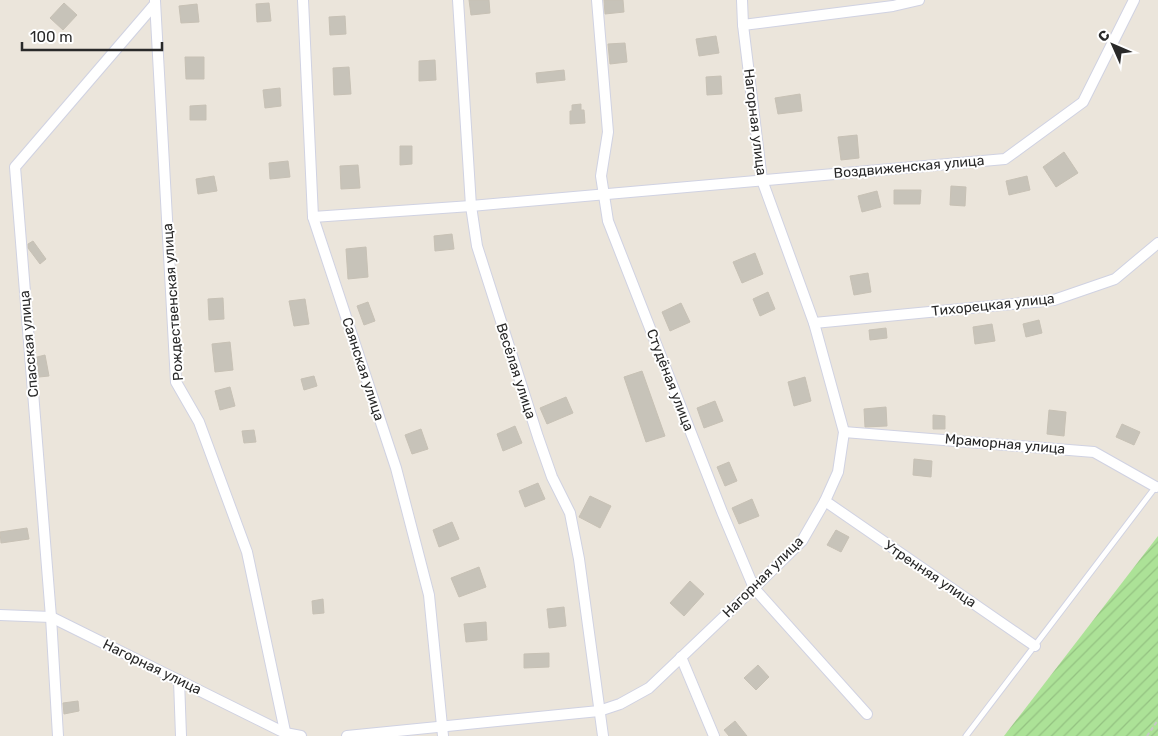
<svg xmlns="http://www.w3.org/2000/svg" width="1158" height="736" font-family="Rubik,sans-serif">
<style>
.garden{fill:url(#garden-furrows)}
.building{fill:#c7c3b9;stroke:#c7c1b5}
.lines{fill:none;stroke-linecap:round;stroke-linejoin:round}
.lane-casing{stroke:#d0d2e2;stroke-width:7}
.street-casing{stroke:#d0d2e2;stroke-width:12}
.path{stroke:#c7c7c7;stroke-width:2;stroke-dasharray:4 2.5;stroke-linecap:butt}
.lane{stroke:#fff;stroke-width:5}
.street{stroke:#fff;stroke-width:10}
.labels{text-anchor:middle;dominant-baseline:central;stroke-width:4;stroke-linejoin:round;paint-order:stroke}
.street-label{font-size:14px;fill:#292929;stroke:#fff}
</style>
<defs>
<pattern id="garden-furrows" width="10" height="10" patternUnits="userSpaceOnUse" patternTransform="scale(1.25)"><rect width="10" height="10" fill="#ace297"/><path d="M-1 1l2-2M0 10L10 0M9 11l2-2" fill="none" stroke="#94c282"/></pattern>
</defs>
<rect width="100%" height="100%" fill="#ebe5db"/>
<path class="garden" d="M1158,536V736H1004Z"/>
<g class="building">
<path d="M469,0H489L490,13L471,15Z"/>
<path d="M604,0H623L624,12L605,14Z"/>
<path d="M64,3L77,15L63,30L50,18Z"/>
<path d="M269,3L271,21L257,22L256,4Z"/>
<path d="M197,4L199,22L181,23L179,6Z"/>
<path d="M345,16L346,34L330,35L329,17Z"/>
<path d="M716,36L719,53L699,56L696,39Z"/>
<path d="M625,43L627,62L610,64L608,44Z"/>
<path d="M185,57H204V79H186Z"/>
<path d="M435,60L436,80L419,81V61Z"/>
<path d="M349,67L351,94L334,95L333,68Z"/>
<path d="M564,70L565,80L537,83L536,73Z"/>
<path d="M721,76L722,94L707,95L706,77Z"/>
<path d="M280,88L281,106L265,108L263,90Z"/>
<path d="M800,94L802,111L778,114L775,98Z"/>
<path d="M581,104V110H584L585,123L570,124V111H572V105Z"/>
<path d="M206,105V120H190V106Z"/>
<path d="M857,135L859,158L841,160L838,137Z"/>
<path d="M400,146H412V164L400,165Z"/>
<path d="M1064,152L1078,173L1056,187L1043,167Z"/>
<path d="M288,161L290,177L270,179L269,163Z"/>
<path d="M358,165L360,188L341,189L340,166Z"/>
<path d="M214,176L217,191L198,194L196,179Z"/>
<path d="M1027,176L1030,190L1009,195L1006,181Z"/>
<path d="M951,186L966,187L965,206L950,205Z"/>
<path d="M894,190H921L920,204H894Z"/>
<path d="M877,191L881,207L862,212L858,196Z"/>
<path d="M452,234L454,249L435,251L434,236Z"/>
<path d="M33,241L46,259L40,264L28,248V244Z"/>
<path d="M366,247L368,277L348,279L346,249Z"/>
<path d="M755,253L763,274L742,283L733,262Z"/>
<path d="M868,273L871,292L854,295L850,276Z"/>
<path d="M768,292L775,309L760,316L753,299Z"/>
<path d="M223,298L224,319L209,320L208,299Z"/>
<path d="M305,299L309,324L294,326L289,301Z"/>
<path d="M368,302L375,321L364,325L357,306Z"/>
<path d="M681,303L690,322L670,331L662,312Z"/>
<path d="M1039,320L1042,333L1026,337L1023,324Z"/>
<path d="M992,324L995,341L975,344L973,327Z"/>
<path d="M886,328L887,338L870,340L869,330Z"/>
<path d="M230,342L233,370L215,372L212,344Z"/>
<path d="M45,355L49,376L39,377L37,357Z"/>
<path d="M642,371L665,436L646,442L624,377Z"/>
<path d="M314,376L317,386L304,390L301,379Z"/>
<path d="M805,377L811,401L794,406L788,382Z"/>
<path d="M230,387L235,406L220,410L215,391Z"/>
<path d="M566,397L573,413L547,424L540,408Z"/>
<path d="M715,401L723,421L704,428L697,408Z"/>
<path d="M886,407L887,426L865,427L864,409Z"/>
<path d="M1049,410L1066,412L1064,436L1047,434Z"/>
<path d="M933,415L945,416V429H933Z"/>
<path d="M1122,424L1140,432L1134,445L1116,437Z"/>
<path d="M515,426L522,443L503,451L497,434Z"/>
<path d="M421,429L428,449L412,454L405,435Z"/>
<path d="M254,430L256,442L244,443L242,431Z"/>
<path d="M914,459L932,461L931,477L913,475Z"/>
<path d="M729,462L737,481L725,486L717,467Z"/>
<path d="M538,483L545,499L525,507L519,491Z"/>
<path d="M590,496L611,506L600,528L579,517Z"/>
<path d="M752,499L759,516L739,524L732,508Z"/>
<path d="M452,522L459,539L439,547L433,530Z"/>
<path d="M27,528L29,539L1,543L0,532Z"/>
<path d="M836,530L849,537L841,552L827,545Z"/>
<path d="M479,567L486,587L459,597L451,578Z"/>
<path d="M690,581L704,594L684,616L670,603Z"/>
<path d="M323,599L324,613L313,614L312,601Z"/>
<path d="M564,607L566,626L549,628L547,609Z"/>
<path d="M486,622L487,640L466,642L464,624Z"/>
<path d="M549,653V667L524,668V654Z"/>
<path d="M758,665L769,677L756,690L744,678Z"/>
<path d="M78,701L79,711L64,714L63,703Z"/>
<path d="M735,721L747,736H729L724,730Z"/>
</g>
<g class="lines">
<defs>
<path id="lane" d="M966,736L1157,485"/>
<g id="street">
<path d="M303,0L313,217L396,468L429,595L443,736"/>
<path d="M458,0L471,206L477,246L538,437L552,477L570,513L579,559L603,736"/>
<path d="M597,0L608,132L601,176L608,221L722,512L754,588L867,714"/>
<path d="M155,1L176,382L199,422L247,552L286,736"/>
<path d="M743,25L893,6L919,0"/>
<path d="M313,217L471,206L1005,159L1083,102L1134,0"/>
<path d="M814,323L1054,300L1115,279L1158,243"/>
<path d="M844,432L1094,452L1156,487"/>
<path d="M825,501L1035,646"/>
<path d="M0,615L51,617L285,733L301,736"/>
<path d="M681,657L714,736"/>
<path d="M179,680L181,736"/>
<path d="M58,736L51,617L15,167L155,4"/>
<path d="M347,736L599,711L620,704L649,688L754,588L802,541L825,501L838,472L844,432L814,323L762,180L743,25L742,0"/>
</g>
</defs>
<use href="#lane" class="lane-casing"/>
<use href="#street" class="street-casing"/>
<path class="path" d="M1147,736L1158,720"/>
<use href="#lane" class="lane"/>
<use href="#street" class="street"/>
</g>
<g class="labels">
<g class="street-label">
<text transform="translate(755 122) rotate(83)">Нагорная улица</text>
<text transform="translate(909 167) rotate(-5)">Воздвиженская улица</text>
<text transform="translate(173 302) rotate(-94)">Рождественская улица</text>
<text transform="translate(993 305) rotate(-6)">Тихорецкая улица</text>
<text transform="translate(29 344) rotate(-95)">Спасская улица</text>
<text transform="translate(363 369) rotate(72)">Саянская улица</text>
<text transform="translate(516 371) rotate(72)">Весёлая улица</text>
<text transform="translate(670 380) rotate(69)">Студёная улица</text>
<text transform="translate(1005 444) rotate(5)">Мраморная улица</text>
<text transform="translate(930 574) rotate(34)">Утренняя улица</text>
<text transform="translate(763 577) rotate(-45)">Нагорная улица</text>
<text transform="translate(152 667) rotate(26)">Нагорная улица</text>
</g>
</g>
<g transform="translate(1113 45) rotate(315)" stroke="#ffffff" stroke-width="4" paint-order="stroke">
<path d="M0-4L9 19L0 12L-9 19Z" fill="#292929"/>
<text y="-8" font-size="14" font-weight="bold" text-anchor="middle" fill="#292929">С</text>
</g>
<path d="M22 42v8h140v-8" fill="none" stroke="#292929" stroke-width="2.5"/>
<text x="30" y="42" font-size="15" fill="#292929" stroke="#ffffff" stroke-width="4" paint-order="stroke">100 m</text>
</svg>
